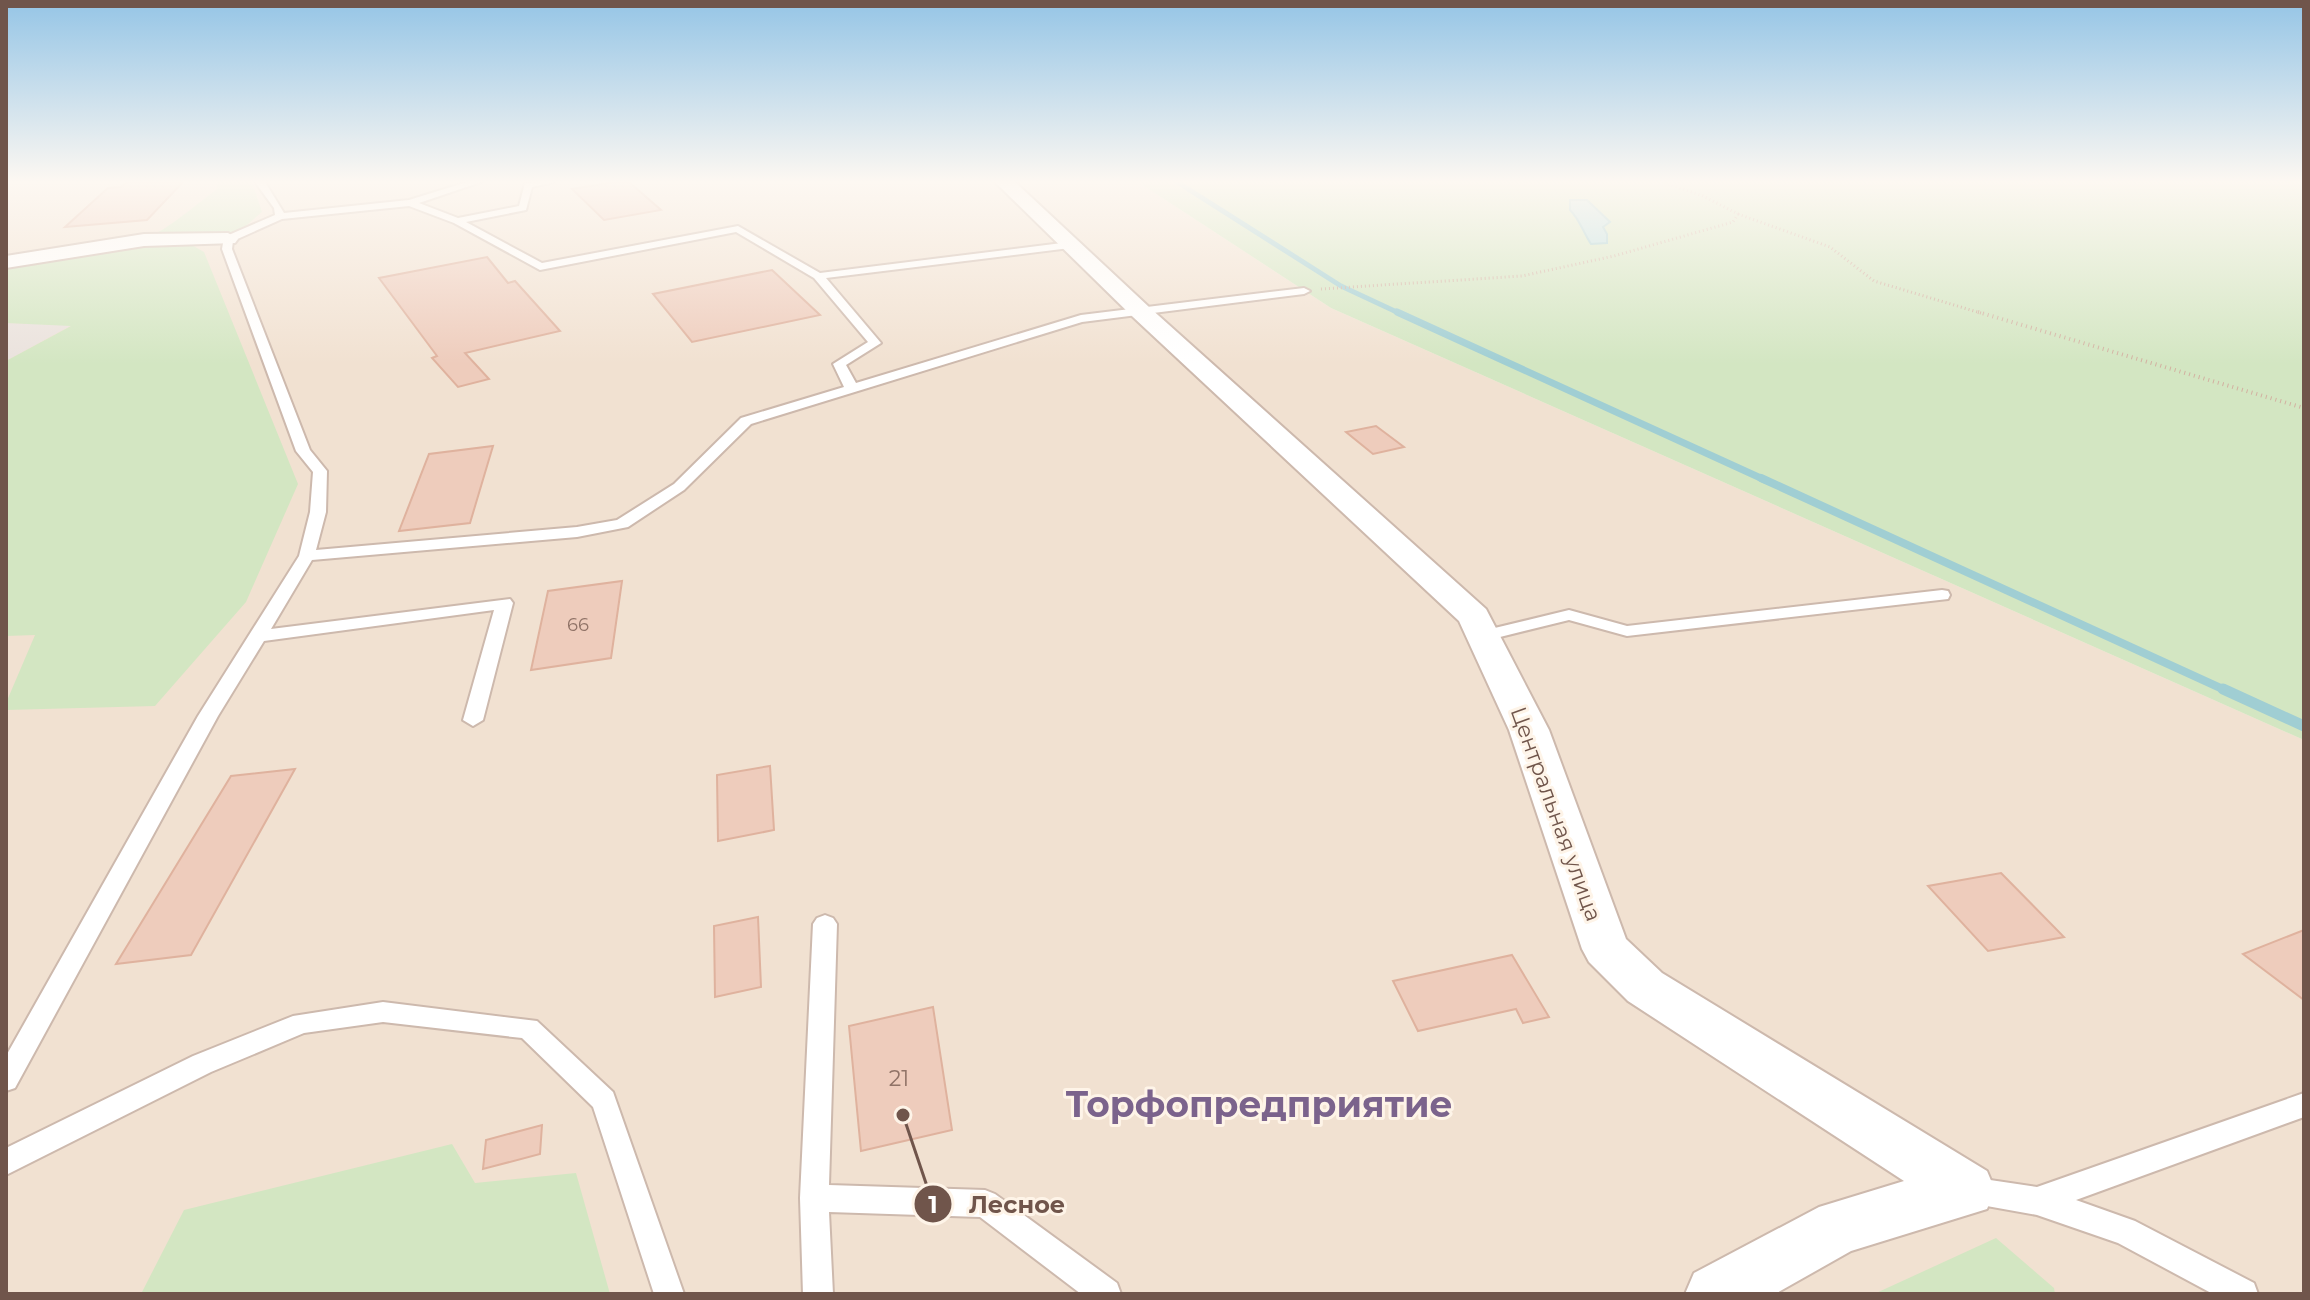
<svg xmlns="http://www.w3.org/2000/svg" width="2310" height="1300" font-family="Montserrat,sans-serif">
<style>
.residential{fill:#f1e1d1}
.industrial{fill:#eae2dd}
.green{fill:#d3e6c2}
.water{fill:#b9dfe2;stroke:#a0ced3;stroke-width:2}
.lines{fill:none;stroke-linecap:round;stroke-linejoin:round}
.stream-far3{stroke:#a0ced3;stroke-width:5}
.stream-far2{stroke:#a0ced3;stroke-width:7}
.stream-far1{stroke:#a0ced3;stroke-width:8}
.stream{stroke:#a0ced3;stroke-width:11}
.building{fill:#eeccbc;stroke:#dfb29e;stroke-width:2}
.lane-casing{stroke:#cdb9ad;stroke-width:4}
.street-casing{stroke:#cdb9ad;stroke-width:4}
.path-far1{stroke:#d2b0a0;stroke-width:3;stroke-dasharray:1 3;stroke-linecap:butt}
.path{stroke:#d2b0a0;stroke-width:4;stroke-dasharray:1 4;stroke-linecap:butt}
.lane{fill:#fff;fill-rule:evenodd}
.street{fill:#fff;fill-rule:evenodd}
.labels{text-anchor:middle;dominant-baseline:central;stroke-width:6;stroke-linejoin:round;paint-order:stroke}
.number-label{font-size:18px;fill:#907367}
.street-label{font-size:22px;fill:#70554b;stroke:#fef4e8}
.near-number-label{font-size:22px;fill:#907367}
.near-district-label{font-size:36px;font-weight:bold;fill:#7b638c;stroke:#fef4e8}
.leader{fill:none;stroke:#70554b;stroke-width:3}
.callout-dot{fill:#70554b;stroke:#fef4e8;stroke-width:3}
.mark-label{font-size:24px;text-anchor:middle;font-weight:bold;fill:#fff}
.callout-label{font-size:24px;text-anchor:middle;font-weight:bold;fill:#70554b;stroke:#fef4e8;stroke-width:6;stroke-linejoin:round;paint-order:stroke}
</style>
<rect width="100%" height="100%" fill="#faefe2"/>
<path class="residential" d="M6,182H1138L1331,308L2304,740V1294H6Z"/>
<path class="industrial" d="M6,323L72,325L6,361Z"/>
<g class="green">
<path d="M217,182H252L262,212L241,230L231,233L152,235C167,230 202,200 217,189Z"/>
<path d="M1138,182H2304V740L1331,308Z"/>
<path d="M190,244L204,252L298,484L246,602L155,706L6,710V703L35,635L6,636V361L71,326L6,323V267L133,246Z"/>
<path d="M452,1144L475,1183L576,1173L610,1294H141L184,1210Z"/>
<path d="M1996,1238L2054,1288L2055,1294H1874Z"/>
</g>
<path class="water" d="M1570,200H1587L1610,222L1603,227L1607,234V243L1591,244C1583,232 1580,220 1570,210Z"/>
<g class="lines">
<path class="stream-far3" d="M1177,182L1341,286L1401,314"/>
<path class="stream-far2" d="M1397,312L1765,480"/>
<path class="stream-far1" d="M1761,478L2227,691"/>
<path class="stream" d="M2223,689L2304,726"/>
</g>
<g class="building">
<path d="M127,182H183L147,220L65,227L108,188L121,187Z"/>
<path d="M615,182H629L661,210L604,220L572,189Z"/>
<path d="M487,257L508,283L515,281L560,331L465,353L489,379L458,387L432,358L437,356L379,278Z"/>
<path d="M772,270L820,315L692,342L653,294Z"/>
<path d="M1376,426L1404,447L1373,454L1346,432Z"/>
<path d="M493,446L470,523L399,531L429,454Z"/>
<path d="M622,581L611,658L531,670L548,591Z"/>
<path d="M770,766L774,830L718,841L717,775Z"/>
<path d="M295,769L191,955L116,964L231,776Z"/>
<path d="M2001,873L2064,937L1988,951L1928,886Z"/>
<path d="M758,917L761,987L715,997L714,926Z"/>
<path d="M2304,930V1000L2243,954Z"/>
<path d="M1512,955L1549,1017L1523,1023L1516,1009L1418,1031L1393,981Z"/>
<path d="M933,1007L952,1130L861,1151L849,1026Z"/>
<path d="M542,1125L540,1154L483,1169L486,1140Z"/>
</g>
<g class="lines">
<defs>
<g id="lane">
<path d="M255,182H265L284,213L409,200L467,182H481L419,203L458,218L519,206L525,183L554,182L532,187L526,210L466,222L542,263L738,226L820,273L1070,242L1075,245L1070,248L826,278L881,343L846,365L856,383L1081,315L1304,288L1310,291L1304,294L1082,322L751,424L684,490L628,527L577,537L312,560L271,629L510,599L513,603L483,720L473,726L463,720L494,610L264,641L218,716L15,1088L6,1091V1056L198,716L299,556L310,512L313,472L296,451L222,249L224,237L275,215L274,208ZM409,206L454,223L540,270L736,232L814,278L868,342L833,364L844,387L741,418L674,484L617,520L577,527L316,550L326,512L327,471L310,450L232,249L233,241L282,219Z"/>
<path d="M1942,590L1948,591L1950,595L1948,599L1627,636L1569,620L1484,641L1475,636L1478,632L1569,610L1627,626Z"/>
<path d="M825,915L833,918L837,924L829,1185L985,1190L995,1194L1117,1283L1121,1294H1081L980,1217L829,1212L833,1294H803L800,1198L813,924L817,918Z"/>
<path d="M383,1002L537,1021L613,1092L684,1294H654L593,1107L522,1038L383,1022L304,1033L211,1072L6,1175V1148L193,1056L293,1016Z"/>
<path d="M2304,1093V1117L2076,1200L2135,1221L2254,1283L2258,1294H2213L2118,1243L2037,1215L1970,1203L1960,1199L1956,1190L1960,1181L1970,1177L2037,1187Z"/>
</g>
<g id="street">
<path d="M995,182H1015L1149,307L1486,609L1549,730L1626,939L1662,973L1987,1171L1995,1190L1987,1209L1851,1251L1775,1294H1685L1694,1273L1819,1207L1904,1181L1628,1001L1589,962L1582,949L1509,730L1459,621L1133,317Z"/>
<path d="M228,233L238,239L235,243L144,246L6,268V256L144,234Z"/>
</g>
</defs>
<use href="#lane" class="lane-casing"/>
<use href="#street" class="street-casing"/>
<g class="path-far1">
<path d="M1738,214L1830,247L1874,281L1984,314"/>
<path d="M1321,289L1522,276L1614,256L1733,222L1738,214L1703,196L1663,182"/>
</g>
<path class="path" d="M1978,312L2304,408"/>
<use href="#lane" class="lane"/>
<use href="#street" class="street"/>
</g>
<linearGradient id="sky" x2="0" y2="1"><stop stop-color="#95c5e6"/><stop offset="0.5" stop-color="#fdf8f2"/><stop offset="1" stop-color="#fdf8f2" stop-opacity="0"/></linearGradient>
<rect width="2310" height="364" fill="url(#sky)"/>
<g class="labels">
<g class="number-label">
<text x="578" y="625">66</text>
</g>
<g class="street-label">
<text transform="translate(1556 814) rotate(70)">Центральная улица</text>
</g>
<g class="near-number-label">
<text x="899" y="1078">21</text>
</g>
<g class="near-district-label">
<text x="1259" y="1104">Торфопредприятие</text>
</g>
</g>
<path class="leader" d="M903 1115L933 1204"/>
<g class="callout-dot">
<circle cx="903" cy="1115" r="8"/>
<circle cx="933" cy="1204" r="20"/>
</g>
<g class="mark-label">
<text x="933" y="1213">1</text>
</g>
<g class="callout-label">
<text x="1017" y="1213">Лесное</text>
</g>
<rect width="2310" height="1300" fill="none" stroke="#70554b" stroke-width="16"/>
</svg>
